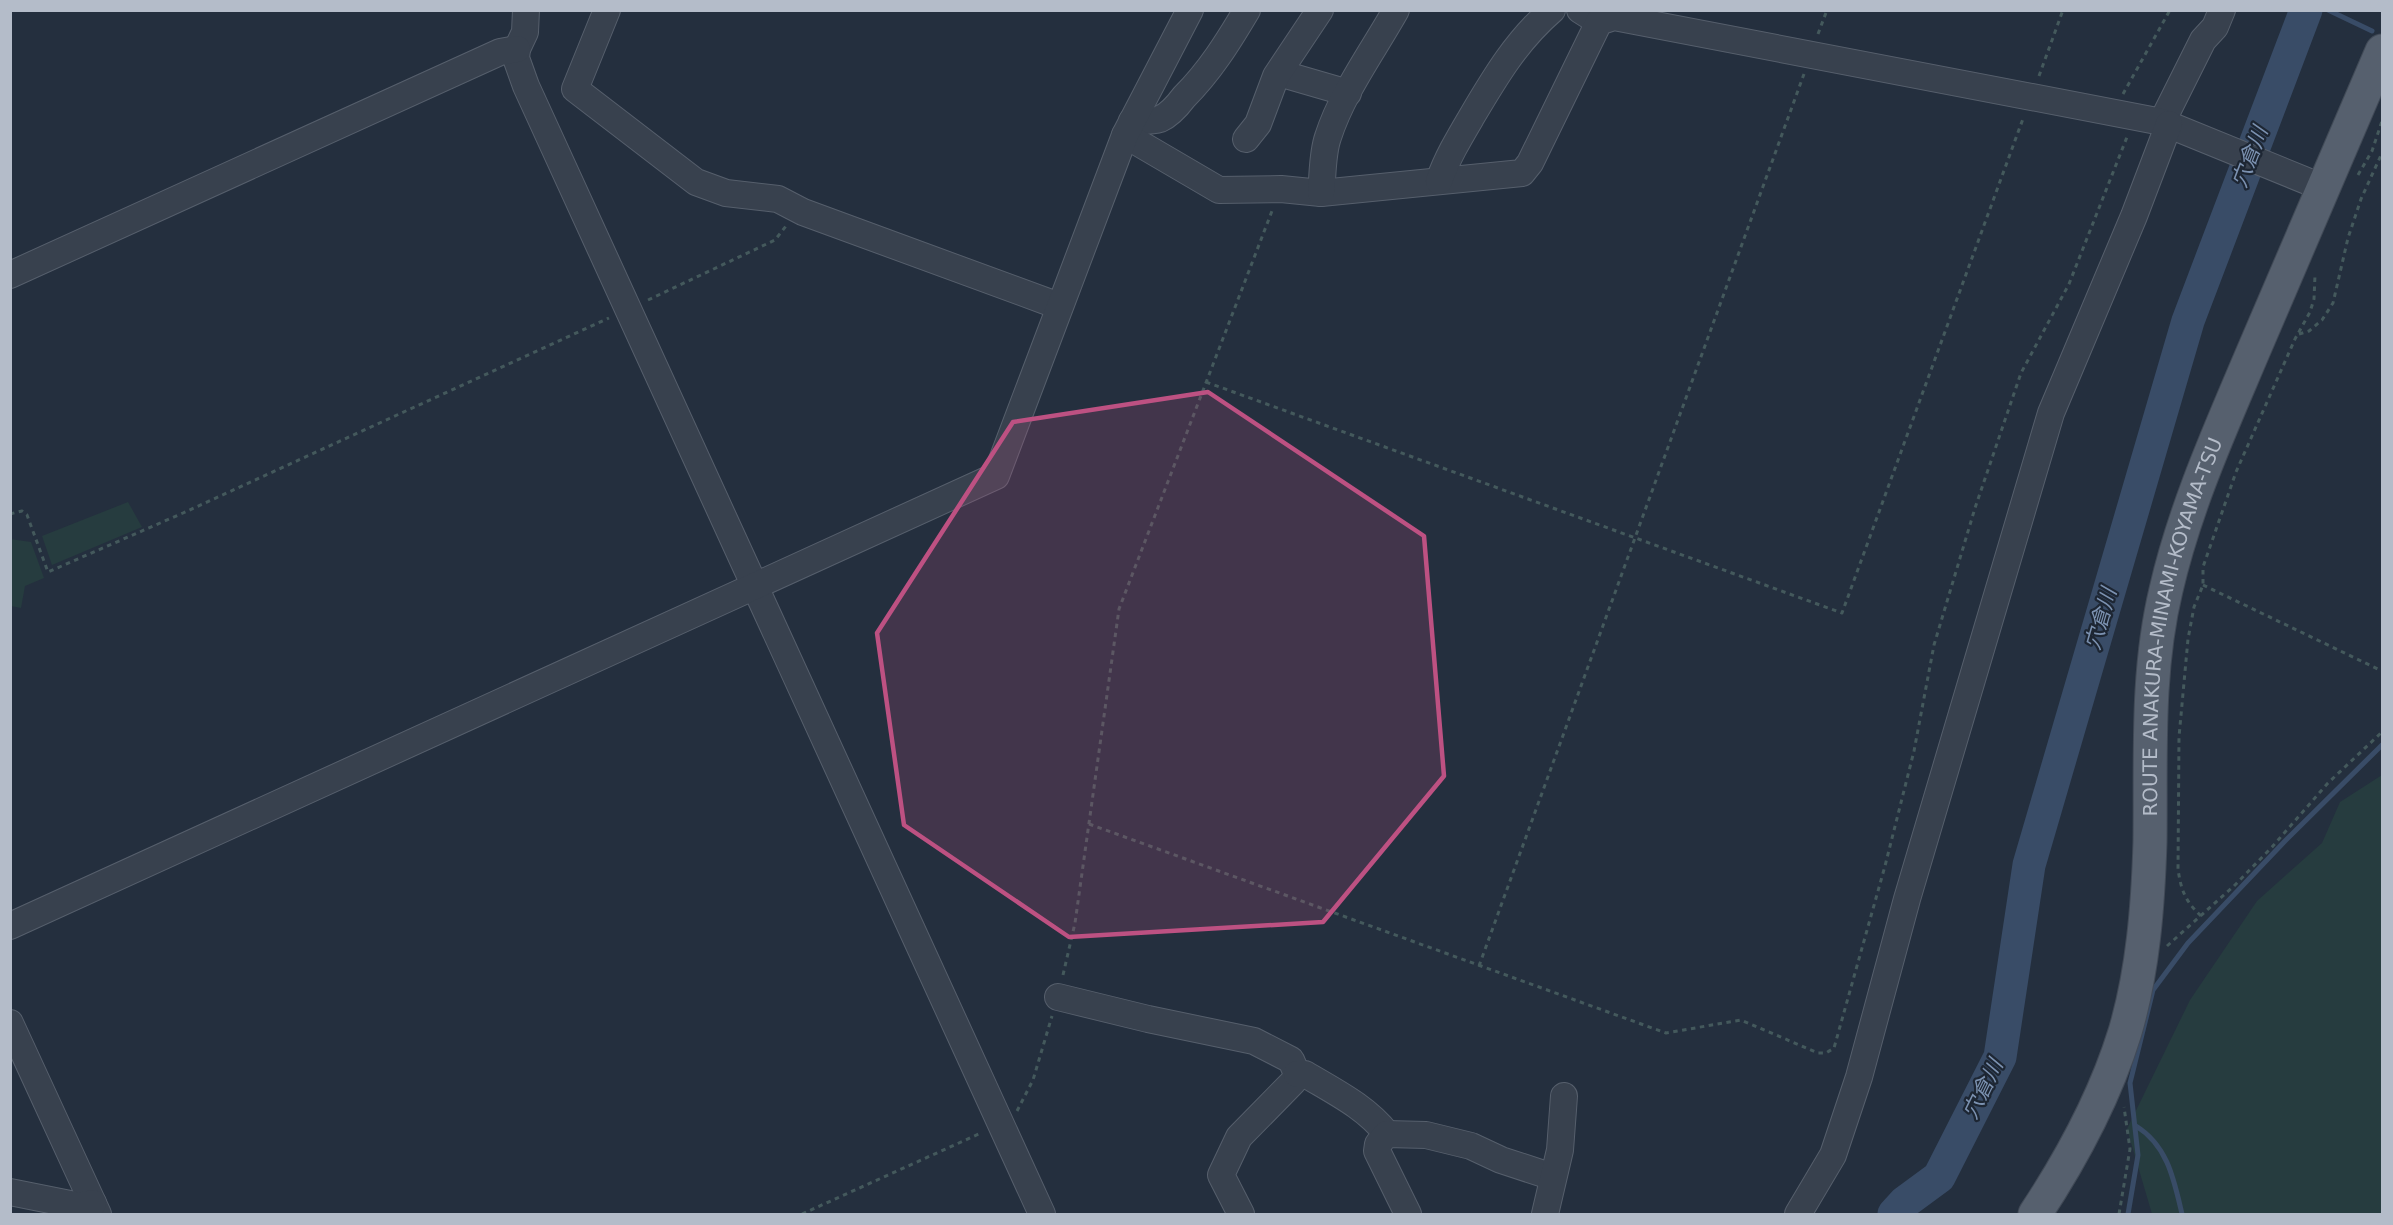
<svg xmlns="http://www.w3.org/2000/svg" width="2393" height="1225" font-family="'DejaVu Sans','Noto Sans JP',sans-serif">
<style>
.green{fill:#263c3f}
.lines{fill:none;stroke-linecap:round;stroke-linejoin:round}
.stream{stroke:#394c67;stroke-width:5}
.river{stroke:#394c67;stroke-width:33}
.minor-casing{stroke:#565f6c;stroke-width:28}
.major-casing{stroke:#414a57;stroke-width:35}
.path{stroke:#44595c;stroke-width:3;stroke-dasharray:4.5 4.5;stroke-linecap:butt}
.minor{stroke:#38414e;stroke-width:26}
.major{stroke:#56606e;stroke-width:33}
.marked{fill:#bd5182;fill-opacity:0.2;stroke:#bd5182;stroke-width:4.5;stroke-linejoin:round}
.labels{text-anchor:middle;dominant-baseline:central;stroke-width:4.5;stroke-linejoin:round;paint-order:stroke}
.street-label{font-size:20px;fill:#b4bcc9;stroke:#1d2633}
.water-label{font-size:21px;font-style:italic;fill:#7c92b1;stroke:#1d2633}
</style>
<rect width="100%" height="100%" fill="#242f3e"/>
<g class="green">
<path d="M128,502L142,527L52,565L42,536Z"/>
<path d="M10,539L31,542L44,578L25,586L21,608L11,606Z"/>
<path d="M2382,775V1214H2152L2127,1129L2190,1000L2257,901L2322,843L2340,802Z"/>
</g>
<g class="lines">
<g class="stream">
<path d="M2328,10L2372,31"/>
<path d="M2136,1126C2168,1146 2174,1180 2182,1214"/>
<path d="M2128,1214L2138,1155L2130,1083L2153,990L2188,943L2285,841L2382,745"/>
</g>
<path class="river" d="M1894,1214L1905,1202L1939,1177L2000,1057L2029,865L2188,321L2306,10"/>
<defs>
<g id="minor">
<path d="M526,10L525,32L517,49L516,58L526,86L1042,1214"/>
<path d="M607,10L575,89L696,182L726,193L778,199L803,212L1059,306"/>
<path d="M1580,10L1599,22"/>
<path d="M1279,73L1348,93"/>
<path d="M1132,121C1141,121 1151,122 1160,119C1169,115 1178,105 1184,97C1210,71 1228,42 1247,10"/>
<path d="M2162,122L2203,40L2215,27L2222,10"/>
<path d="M1125,135L1219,190L1281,189L1321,193L1522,173L1530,163L1599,22L1614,17L2162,122L2324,188"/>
<path d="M1246,139L1258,124L1276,76L1320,10"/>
<path d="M1439,181C1447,158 1459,138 1472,116C1495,77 1517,40 1552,10"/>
<path d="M1321,193C1323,175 1322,154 1328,137C1342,93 1373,51 1396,10"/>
<path d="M10,275L500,52L517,49"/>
<path d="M10,926L996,476L1125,135L1190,10"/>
<path d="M1058,997L1148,1019L1254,1041L1291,1060L1297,1074L1293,1082L1239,1137L1221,1175L1241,1214"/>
<path d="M10,1023L98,1214"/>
<path d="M1297,1074H1305C1335,1092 1366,1107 1387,1134"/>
<path d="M10,1192L80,1206L93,1203"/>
<path d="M1408,1214L1377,1151L1378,1144L1387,1134L1426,1135L1471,1146L1501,1160L1553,1177"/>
<path d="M1545,1214L1560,1150L1564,1096"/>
<path d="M1798,1214L1833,1155L1859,1077L1907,899L2051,413L2134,216L2169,124"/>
</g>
<g id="major">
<path id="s1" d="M2035,1214C2072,1158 2105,1097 2125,1032C2143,971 2148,906 2150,842C2151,758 2146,673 2166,590C2185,507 2220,430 2253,352C2296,252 2339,151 2382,51"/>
</g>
</defs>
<use href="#minor" class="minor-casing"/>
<use href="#major" class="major-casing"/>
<g class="path">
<path d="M1818,34L1827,10"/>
<path d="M2039,76L2063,10"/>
<path d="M2123,94L2170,10"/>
<path d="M2358,175L2372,151L2382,121"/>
<path d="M648,300L775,240L786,226"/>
<path d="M2299,334L2309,331L2322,320L2333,303L2348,238L2361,199L2382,153"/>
<path d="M1206,382L1842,613L2024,116"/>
<path d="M10,514L22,511L27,515L48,572L183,513L609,318"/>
<path d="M2203,585L2382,671"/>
<path d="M1089,824L1666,1033L1741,1020L1818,1053H1826L1834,1048L1885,866L1914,751L1934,645L1975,508L2021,373L2069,284L2127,137"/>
<path d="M2201,916C2185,901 2181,890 2178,869L2179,737L2188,639L2194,607L2203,585V567L2236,472L2295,339L2310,312L2314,299L2315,275"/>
<path d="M2167,946L2234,886L2272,847L2328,783L2382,732"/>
<path d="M1479,966L1804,74"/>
<path d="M1063,975L1075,923L1119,609L1272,211"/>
<path d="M1017,1111L1033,1080L1052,1016"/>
<path d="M802,1214L981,1133"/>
<path d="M2119,1214L2130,1149L2124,1107"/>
</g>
<use href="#minor" class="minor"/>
<use href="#major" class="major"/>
</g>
<path class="marked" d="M1208,392L1424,536L1444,776L1323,922L1069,937L904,825L877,633L1013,422Z"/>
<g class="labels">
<g class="street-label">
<text stroke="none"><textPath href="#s1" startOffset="615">ROUTE ANAKURA-MINAMI-KOYAMA-TSU</textPath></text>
</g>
<g class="water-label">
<text transform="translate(2250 157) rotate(-69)">穴倉川</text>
<text transform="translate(2101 619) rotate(-74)">穴倉川</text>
<text transform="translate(1983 1089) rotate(-64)">穴倉川</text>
</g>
</g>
<rect width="2393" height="1225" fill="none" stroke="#b4bcc9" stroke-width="24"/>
</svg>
